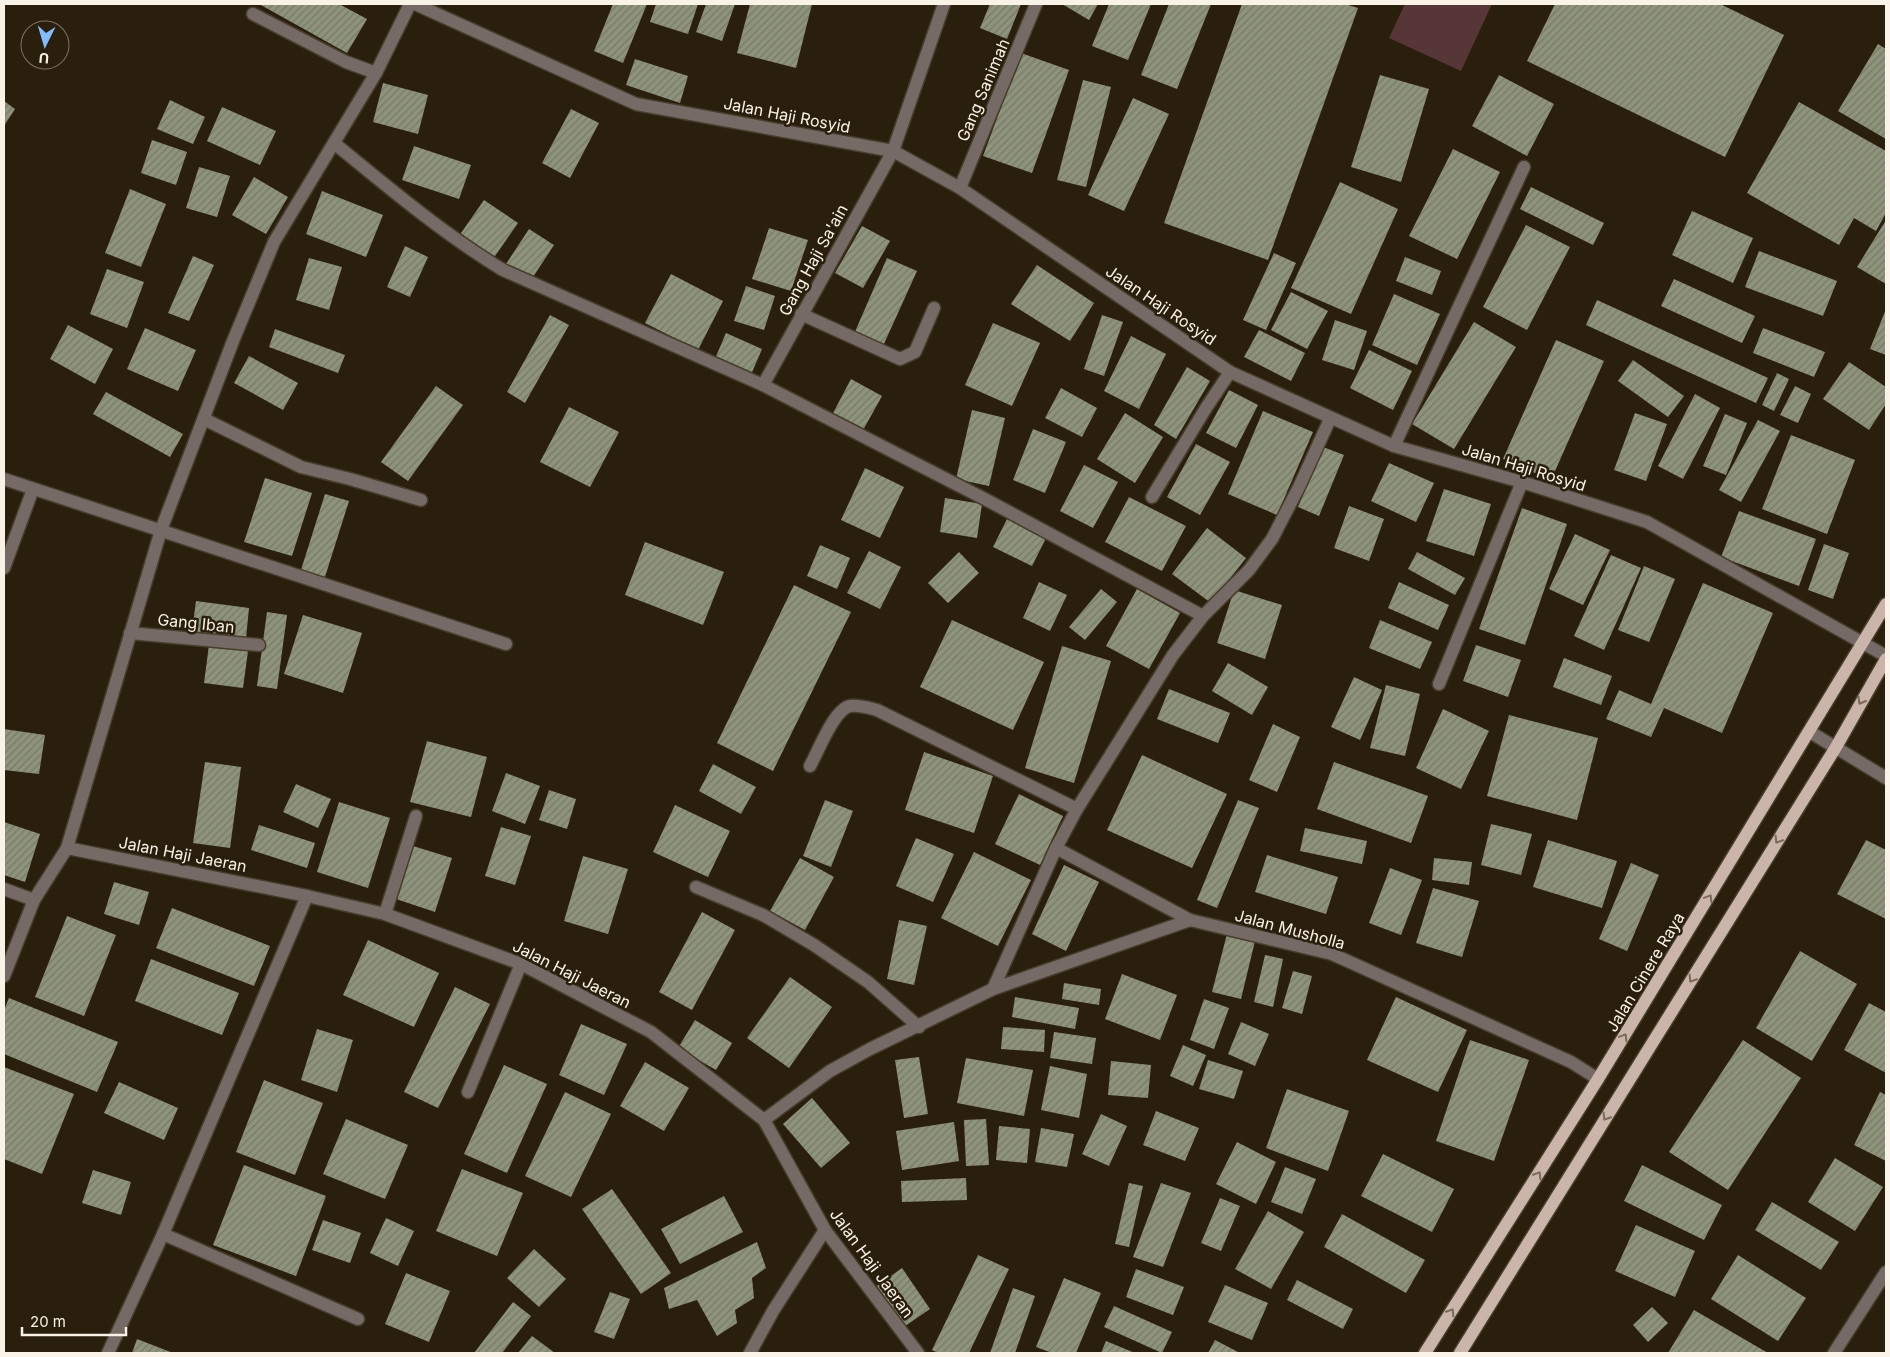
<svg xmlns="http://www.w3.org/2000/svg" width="1890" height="1357" font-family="Inter,sans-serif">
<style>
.pitch{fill:#573638}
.building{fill:url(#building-hatch)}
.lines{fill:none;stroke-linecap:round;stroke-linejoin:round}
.minor-casing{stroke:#463d2b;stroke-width:15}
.major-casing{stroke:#463d2b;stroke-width:15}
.minor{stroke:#756a65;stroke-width:12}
.major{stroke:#cbb5aa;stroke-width:12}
.oneway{stroke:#7a6a5b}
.labels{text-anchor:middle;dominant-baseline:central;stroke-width:5;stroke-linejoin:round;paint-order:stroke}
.street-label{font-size:16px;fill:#f9f2e6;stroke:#291f0c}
</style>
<defs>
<pattern id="building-hatch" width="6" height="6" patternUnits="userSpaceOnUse" patternTransform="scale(1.25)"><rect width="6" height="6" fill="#8e937b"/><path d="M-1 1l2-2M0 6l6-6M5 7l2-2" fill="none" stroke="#777968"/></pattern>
</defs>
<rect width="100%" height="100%" fill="#291f0c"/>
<path class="pitch" d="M1405,4H1492L1461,71L1389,38Z"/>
<g class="building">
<path d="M259,4H339L367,19L347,53Z"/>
<path d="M613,4H647L623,63L594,51Z"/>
<path d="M656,4H698L688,34L650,22Z"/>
<path d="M706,4H735L722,41L696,32Z"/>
<path d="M750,4H812L796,68L737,53Z"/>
<path d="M990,4H1021L1007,39L980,28Z"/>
<path d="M1062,4H1098L1089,20Z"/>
<path d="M1109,4H1151L1128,60L1092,46Z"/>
<path d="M1169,4H1211L1177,89L1141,75Z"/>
<path d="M1242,4H1345L1358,8L1268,260L1164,223Z"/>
<path d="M1555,4H1720L1784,35L1725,157L1527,61Z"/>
<path d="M1878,44L1886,49V139L1838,111Z"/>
<path d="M1021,53L1069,70L1032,173L983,156Z"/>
<path d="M635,59L688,76L680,103L626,85Z"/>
<path d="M1380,75L1429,89L1401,182L1351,167Z"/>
<path d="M1499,75L1554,104L1527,156L1472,126Z"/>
<path d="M1083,80L1111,87L1086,187L1057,180Z"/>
<path d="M383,83L428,95L418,134L373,122Z"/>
<path d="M1133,98L1169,114L1124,211L1088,195Z"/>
<path d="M170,100L205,117L193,144L157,129Z"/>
<path d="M4,101L15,109L4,126Z"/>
<path d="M1799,102L1886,151V213L1876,231L1854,218L1839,245L1747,193Z"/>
<path d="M222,107L276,131L260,165L207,141Z"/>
<path d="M571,109L599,123L570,178L542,163Z"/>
<path d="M152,140L187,152L176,185L141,173Z"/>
<path d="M414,146L471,165L459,199L402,180Z"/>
<path d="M1453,149L1500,172L1457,259L1409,236Z"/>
<path d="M199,167L230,176L217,217L186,208Z"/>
<path d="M254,177L288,197L266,234L232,215Z"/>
<path d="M1340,182L1398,209L1351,314L1291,288Z"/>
<path d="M1531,187L1604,223L1593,245L1520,209Z"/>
<path d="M130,189L166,204L141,267L105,253Z"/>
<path d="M322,191L383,215L366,257L306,234Z"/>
<path d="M484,200L518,223L493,259L459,236Z"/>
<path d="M1692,211L1753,238L1733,283L1672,255Z"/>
<path d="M1886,220V284L1857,267Z"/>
<path d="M1526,225L1570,247L1527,330L1483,307Z"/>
<path d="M862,226L890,241L863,288L835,273Z"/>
<path d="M769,228L808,240L791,291L752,279Z"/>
<path d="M529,229L554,245L531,280L506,264Z"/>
<path d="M405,246L428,257L410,297L387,287Z"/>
<path d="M1759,251L1837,281L1823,316L1745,287Z"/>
<path d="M1274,253L1296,263L1266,330L1243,320Z"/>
<path d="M193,256L214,265L189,321L168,313Z"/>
<path d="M1405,257L1441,271L1432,295L1396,281Z"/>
<path d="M309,258L342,267L329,310L296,300Z"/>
<path d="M887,258L917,271L883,346L854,334Z"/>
<path d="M1037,265L1094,303L1070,341L1011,304Z"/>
<path d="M107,269L144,282L127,328L90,314Z"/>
<path d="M671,274L723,301L698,350L645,323Z"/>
<path d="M1674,279L1755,316L1742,343L1661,306Z"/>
<path d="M746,286L775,296L764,330L734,321Z"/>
<path d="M1291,292L1328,311L1307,349L1271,330Z"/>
<path d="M1394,294L1440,314L1417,365L1372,345Z"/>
<path d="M1597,300L1768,378L1756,403L1586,325Z"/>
<path d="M1886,309V355L1870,349Z"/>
<path d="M550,315L569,325L525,403L507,392Z"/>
<path d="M1102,315L1123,322L1104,376L1084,369Z"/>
<path d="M1335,320L1367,331L1354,370L1322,360Z"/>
<path d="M1474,322L1516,347L1454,449L1412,424Z"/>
<path d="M993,323L1040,343L1012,406L965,385Z"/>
<path d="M68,325L113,349L95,384L50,359Z"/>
<path d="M145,328L196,350L178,391L127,369Z"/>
<path d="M1763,328L1825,352L1814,377L1753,353Z"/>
<path d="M275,329L345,355L338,373L269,347Z"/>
<path d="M1259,330L1305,353L1291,381L1244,357Z"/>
<path d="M726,333L762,349L750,377L714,361Z"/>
<path d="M1131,336L1166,354L1139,409L1104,391Z"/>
<path d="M1556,340L1604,361L1551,480L1503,459Z"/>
<path d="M1369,350L1412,371L1393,410L1350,388Z"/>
<path d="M249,356L298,383L283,410L234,383Z"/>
<path d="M1633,360L1684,396L1668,417L1618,381Z"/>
<path d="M1849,362L1886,387V404L1869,430L1823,399Z"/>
<path d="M1187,367L1210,381L1176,439L1154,425Z"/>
<path d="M1777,373L1789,379L1774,411L1762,405Z"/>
<path d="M851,379L882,396L862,432L832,415Z"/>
<path d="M436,386L463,405L408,481L381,462Z"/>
<path d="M1795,386L1811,394L1798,423L1780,415Z"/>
<path d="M1061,388L1097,408L1082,437L1045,418Z"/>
<path d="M1229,390L1258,405L1236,448L1206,433Z"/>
<path d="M106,392L183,434L170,457L93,414Z"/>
<path d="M1695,394L1720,408L1683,479L1658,466Z"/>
<path d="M569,407L619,432L590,487L540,462Z"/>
<path d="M972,410L1005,418L989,486L956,479Z"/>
<path d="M1263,411L1313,432L1277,515L1228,494Z"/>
<path d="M1125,413L1163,437L1135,483L1097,459Z"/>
<path d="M1635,413L1667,424L1646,481L1614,470Z"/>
<path d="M1725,414L1747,423L1726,475L1703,466Z"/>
<path d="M1758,420L1780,431L1741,502L1719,490Z"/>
<path d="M1033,429L1066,442L1045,493L1013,480Z"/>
<path d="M1791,435L1855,460L1827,534L1762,509Z"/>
<path d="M1196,444L1230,462L1200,515L1167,497Z"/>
<path d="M1323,447L1344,455L1319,516L1298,507Z"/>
<path d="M1389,463L1434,483L1416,522L1371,501Z"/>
<path d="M1084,465L1118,482L1093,528L1060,511Z"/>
<path d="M865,468L904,487L880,538L841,520Z"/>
<path d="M265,478L312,493L292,556L244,542Z"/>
<path d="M1444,489L1491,504L1474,556L1426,541Z"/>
<path d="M325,494L349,501L324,580L300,573Z"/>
<path d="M1129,497L1186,526L1162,571L1105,542Z"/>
<path d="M945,498L982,504L977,538L940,532Z"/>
<path d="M1349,506L1384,519L1369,561L1334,548Z"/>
<path d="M1522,508L1567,524L1525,645L1479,629Z"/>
<path d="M1739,511L1816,539L1799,586L1721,557Z"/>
<path d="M1007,519L1046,538L1032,566L993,547Z"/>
<path d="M1207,528L1246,558L1211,603L1172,574Z"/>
<path d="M1575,534L1610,550L1583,605L1549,589Z"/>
<path d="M645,542L724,572L703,625L625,595Z"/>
<path d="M1824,544L1849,553L1833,599L1808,590Z"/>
<path d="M820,545L850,558L837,589L807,576Z"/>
<path d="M869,551L901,567L880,609L847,593Z"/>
<path d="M959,552L979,573L948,603L928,583Z"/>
<path d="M1417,552L1465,578L1455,595L1408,569Z"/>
<path d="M1611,555L1641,568L1604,650L1574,636Z"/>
<path d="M1644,566L1675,579L1649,642L1618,630Z"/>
<path d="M1039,582L1067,595L1050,631L1023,618Z"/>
<path d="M1399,582L1449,605L1438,630L1388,608Z"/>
<path d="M1703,583L1773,613L1722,733L1664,708L1651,737L1606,719L1619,690L1651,704Z"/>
<path d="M794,585L851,612L773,771L717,743Z"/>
<path d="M1101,589L1117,602L1085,640L1069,627Z"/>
<path d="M1137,589L1180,613L1149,669L1106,646Z"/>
<path d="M1234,590L1282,605L1265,659L1217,643Z"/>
<path d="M196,601L249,608L246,638L192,631Z"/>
<path d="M267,612L287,615L277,689L257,686Z"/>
<path d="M303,615L362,633L343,693L284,674Z"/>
<path d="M952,620L1044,662L1013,730L920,687Z"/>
<path d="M1380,620L1432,642L1420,669L1369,648Z"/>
<path d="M209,645L248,651L243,688L204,683Z"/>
<path d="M1476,645L1521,660L1508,697L1463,681Z"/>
<path d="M1062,646L1111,661L1074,783L1025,768Z"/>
<path d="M1564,658L1612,676L1601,705L1553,687Z"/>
<path d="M1228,663L1268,687L1252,715L1212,691Z"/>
<path d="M1354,677L1382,690L1360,740L1331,727Z"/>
<path d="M1386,685L1420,694L1405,756L1370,748Z"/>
<path d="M1169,689L1230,713L1218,743L1157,719Z"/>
<path d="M1443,709L1489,731L1461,789L1416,768Z"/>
<path d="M1509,715L1598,738L1577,820L1487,796Z"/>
<path d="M1273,724L1300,737L1277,792L1249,780Z"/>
<path d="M4,729L45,735L39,774L4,770Z"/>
<path d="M427,741L487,757L471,817L410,802Z"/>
<path d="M924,752L993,776L974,833L905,810Z"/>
<path d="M1142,755L1227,794L1192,868L1107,830Z"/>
<path d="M205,762L241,767L230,848L193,843Z"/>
<path d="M1334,762L1428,796L1411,843L1317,809Z"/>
<path d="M713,764L756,787L741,814L699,791Z"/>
<path d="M506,773L540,786L525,824L492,811Z"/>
<path d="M296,784L331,799L318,828L283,812Z"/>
<path d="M549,790L576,799L567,829L539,820Z"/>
<path d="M1019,794L1063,816L1040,865L995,844Z"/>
<path d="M825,800L853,811L831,867L803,856Z"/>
<path d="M1238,800L1259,808L1217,908L1197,900Z"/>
<path d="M339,802L390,818L368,888L317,872Z"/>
<path d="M675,805L730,831L708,877L653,852Z"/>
<path d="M4,822L40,834L25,882L4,875Z"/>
<path d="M1491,824L1532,834L1521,875L1481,865Z"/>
<path d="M259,825L315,843L307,868L251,850Z"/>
<path d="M501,827L531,836L515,885L485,876Z"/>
<path d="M1305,828L1367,841L1362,864L1300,851Z"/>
<path d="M916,838L954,854L933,902L896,886Z"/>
<path d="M1548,840L1617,861L1602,908L1533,887Z"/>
<path d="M1866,840L1886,850V919L1837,894Z"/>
<path d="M413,846L452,858L435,912L396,899Z"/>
<path d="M974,852L1031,880L998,946L941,918Z"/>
<path d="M1267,855L1338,877L1326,914L1255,892Z"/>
<path d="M583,856L628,869L608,934L564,921Z"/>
<path d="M800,858L834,877L805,930L770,911Z"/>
<path d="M1434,858L1472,862L1469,885L1432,880Z"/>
<path d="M1631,863L1659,875L1627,951L1599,939Z"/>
<path d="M1064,865L1099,882L1066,951L1032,934Z"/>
<path d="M1390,868L1422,880L1401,935L1369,923Z"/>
<path d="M114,882L149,892L139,925L104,914Z"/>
<path d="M1433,888L1479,901L1462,957L1416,943Z"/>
<path d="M172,908L270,946L254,986L156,948Z"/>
<path d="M702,912L735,930L692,1010L659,992Z"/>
<path d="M67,916L116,935L84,1016L35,997Z"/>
<path d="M899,920L927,926L914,985L887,979Z"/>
<path d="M1227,934L1255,941L1241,999L1212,992Z"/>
<path d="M368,940L439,973L414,1027L343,995Z"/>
<path d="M1800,951L1857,984L1812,1061L1756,1028Z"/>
<path d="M1265,955L1283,959L1273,1007L1254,1002Z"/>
<path d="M151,959L239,993L222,1035L135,1001Z"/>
<path d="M1293,971L1312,976L1302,1014L1282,1008Z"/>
<path d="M1122,974L1177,995L1160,1040L1105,1019Z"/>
<path d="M790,977L832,1007L789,1068L747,1038Z"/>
<path d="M1064,983L1101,989L1099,1005L1062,999Z"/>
<path d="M455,987L490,1004L438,1108L404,1092Z"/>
<path d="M1015,997L1079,1008L1075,1029L1012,1017Z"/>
<path d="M1396,997L1467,1030L1438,1092L1367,1060Z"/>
<path d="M9,998L118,1042L97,1092L4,1054V1010Z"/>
<path d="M1204,999L1229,1008L1214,1049L1190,1040Z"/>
<path d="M1869,1003L1886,1012V1073L1844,1050Z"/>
<path d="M695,1020L732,1043L716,1070L678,1048Z"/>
<path d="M1241,1022L1269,1034L1255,1066L1228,1054Z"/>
<path d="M581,1024L627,1044L604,1095L559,1075Z"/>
<path d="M1003,1027L1045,1030L1044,1052L1001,1049Z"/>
<path d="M317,1029L353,1040L337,1092L301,1080Z"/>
<path d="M1054,1032L1096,1038L1092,1064L1050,1058Z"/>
<path d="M1470,1040L1529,1060L1494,1161L1436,1141Z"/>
<path d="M1743,1040L1801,1078L1728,1190L1669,1152Z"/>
<path d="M1183,1045L1206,1055L1193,1086L1170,1076Z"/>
<path d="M919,1057L928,1114L904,1118L895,1060Z"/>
<path d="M966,1058L1033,1070L1024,1116L957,1103Z"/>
<path d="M1208,1060L1243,1071L1234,1099L1199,1089Z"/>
<path d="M1111,1061L1151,1065L1148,1098L1108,1095Z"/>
<path d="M645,1062L689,1088L664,1131L620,1106Z"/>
<path d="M504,1065L547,1084L507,1173L464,1154Z"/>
<path d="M1050,1066L1087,1074L1079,1118L1041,1110Z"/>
<path d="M4,1067L74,1094L42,1174L4,1159Z"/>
<path d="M264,1080L323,1103L295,1175L236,1152Z"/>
<path d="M119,1082L178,1108L164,1140L104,1113Z"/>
<path d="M1287,1089L1349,1111L1328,1171L1266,1148Z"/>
<path d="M565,1092L611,1114L571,1197L525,1176Z"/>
<path d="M1880,1092L1886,1095V1161L1854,1145Z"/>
<path d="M812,1098L850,1143L821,1168L783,1124Z"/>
<path d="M1156,1111L1199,1128L1185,1161L1143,1145Z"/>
<path d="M1101,1114L1127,1126L1109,1166L1082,1154Z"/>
<path d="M346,1119L408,1145L385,1199L323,1174Z"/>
<path d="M986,1119L989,1165L966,1166L964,1120Z"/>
<path d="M954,1122L959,1161L902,1170L896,1131Z"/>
<path d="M999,1126L1030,1129L1027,1163L996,1160Z"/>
<path d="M1041,1128L1074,1134L1067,1167L1035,1162Z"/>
<path d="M1237,1142L1276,1162L1256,1204L1216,1184Z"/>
<path d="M1383,1154L1454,1189L1432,1232L1361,1196Z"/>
<path d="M1835,1158L1883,1187L1855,1231L1808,1202Z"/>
<path d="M244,1165L326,1196L296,1276L213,1245Z"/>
<path d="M1642,1165L1722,1205L1704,1240L1624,1201Z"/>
<path d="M1285,1167L1316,1179L1302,1214L1271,1202Z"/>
<path d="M462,1169L523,1193L497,1256L436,1231Z"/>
<path d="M93,1170L131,1182L121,1215L82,1203Z"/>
<path d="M966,1178L967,1200L902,1202L901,1181Z"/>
<path d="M1129,1183L1143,1186L1129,1247L1115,1244Z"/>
<path d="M1161,1183L1191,1193L1163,1267L1133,1257Z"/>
<path d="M612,1189L671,1273L641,1294L582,1209Z"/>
<path d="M724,1196L743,1232L680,1264L661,1229Z"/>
<path d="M1220,1198L1240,1206L1221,1251L1201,1243Z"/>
<path d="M1772,1202L1839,1242L1821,1270L1755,1230Z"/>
<path d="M1268,1211L1304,1232L1271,1289L1235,1269Z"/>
<path d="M1342,1214L1425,1260L1406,1293L1324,1247Z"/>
<path d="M386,1218L414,1231L398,1266L370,1253Z"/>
<path d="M323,1220L361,1233L350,1263L312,1250Z"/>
<path d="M1636,1225L1695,1251L1675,1297L1615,1271Z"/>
<path d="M757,1242L766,1268L752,1278L754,1298L735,1310L737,1323L717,1336L697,1300L669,1309L664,1288Z"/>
<path d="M534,1249L566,1279L539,1307L507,1278Z"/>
<path d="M978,1255L1009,1269L969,1353H938L932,1350Z"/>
<path d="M1738,1255L1806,1298L1778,1341L1711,1299Z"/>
<path d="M902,1268L930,1309L905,1326L877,1286Z"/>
<path d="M1136,1269L1184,1287L1173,1315L1126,1297Z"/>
<path d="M406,1273L450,1291L429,1342L385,1324Z"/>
<path d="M1064,1278L1101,1293L1076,1353H1052L1036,1347Z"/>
<path d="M1297,1280L1353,1309L1343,1329L1287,1300Z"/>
<path d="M1225,1285L1268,1303L1252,1340L1208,1322Z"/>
<path d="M1013,1288L1035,1296L1015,1353H990Z"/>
<path d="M610,1292L630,1299L614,1339L594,1332Z"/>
<path d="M513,1302L531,1316L502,1353H474Z"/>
<path d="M1114,1306L1172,1332L1162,1353L1104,1327Z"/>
<path d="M1652,1307L1668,1323L1648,1342L1633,1325Z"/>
<path d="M1694,1310L1768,1353H1668Z"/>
<path d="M532,1336L555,1353H518Z"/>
<path d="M137,1339L173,1353H132Z"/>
<path d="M1215,1340L1240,1353H1208Z"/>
<path d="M1106,1341L1135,1353H1101Z"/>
</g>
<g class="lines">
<defs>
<g id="minor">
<path d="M415,4L636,104L893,151L960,188L1230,372L1394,446L1522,482L1647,522L1886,656"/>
<path d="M253,14L346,62L376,73"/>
<path d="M334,143C389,188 442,233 503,270L763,385L983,498L1203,616"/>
<path d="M960,188L1036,4"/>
<path d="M801,314L900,359L915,352L934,308"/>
<path d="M763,385L893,151L944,4"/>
<path d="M204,419L301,467L350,479L421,500"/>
<path d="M1394,446L1524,167"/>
<path d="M4,479L506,644"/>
<path d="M1152,497L1206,408L1230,372"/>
<path d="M4,568L33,489"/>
<path d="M130,633L259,645"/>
<path d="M1439,684L1522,482"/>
<path d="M1810,732L1886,778"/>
<path d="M810,766C818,752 834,709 850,706C859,705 869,708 877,710L1077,809"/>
<path d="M67,848L307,896L385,914L521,964L651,1032L764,1120L825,1230L918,1353"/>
<path d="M1056,848L1190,920L1332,954L1571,1062L1598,1079"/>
<path d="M696,887L763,915L814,945L868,982L919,1027"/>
<path d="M4,889L34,900"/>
<path d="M385,914L416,816"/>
<path d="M4,976L34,900L67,848L161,530L233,341L274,242L376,73L410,4"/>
<path d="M993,989L1056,848L1077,809L1173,655L1203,616L1249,570L1272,539L1299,487L1330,419"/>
<path d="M468,1092L521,964"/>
<path d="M764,1120L830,1071L870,1049L993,989L1190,920"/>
<path d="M163,1234L358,1319"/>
<path d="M108,1353L163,1234L307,896"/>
<path d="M750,1353L773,1311L825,1230"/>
<path d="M1834,1353L1886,1272"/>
</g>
<g id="major">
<path d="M1425,1353L1598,1079L1886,604"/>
<path d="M1460,1353L1836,747L1886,659"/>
</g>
</defs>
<use href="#minor" class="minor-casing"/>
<use href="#major" class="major-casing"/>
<use href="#minor" class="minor"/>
<use href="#major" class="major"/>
</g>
<defs><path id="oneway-chevron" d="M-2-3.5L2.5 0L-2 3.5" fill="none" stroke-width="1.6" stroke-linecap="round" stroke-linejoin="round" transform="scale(1.25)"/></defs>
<g class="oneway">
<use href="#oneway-chevron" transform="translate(1861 701) rotate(120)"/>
<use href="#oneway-chevron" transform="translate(1778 840) rotate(122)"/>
<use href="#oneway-chevron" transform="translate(1709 898) rotate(-59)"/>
<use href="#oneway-chevron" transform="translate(1692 979) rotate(122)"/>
<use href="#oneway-chevron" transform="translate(1624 1037) rotate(-59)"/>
<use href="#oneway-chevron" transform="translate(1606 1117) rotate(122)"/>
<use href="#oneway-chevron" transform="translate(1538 1175) rotate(-58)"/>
<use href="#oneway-chevron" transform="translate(1451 1312) rotate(-58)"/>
</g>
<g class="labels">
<g class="street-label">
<text transform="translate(983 90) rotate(-67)">Gang Sanimah</text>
<text transform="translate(787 115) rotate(11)">Jalan Haji Rosyid</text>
<text transform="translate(813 260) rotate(-61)">Gang Haji Sa'ain</text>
<text transform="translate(1161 305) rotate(34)">Jalan Haji Rosyid</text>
<text transform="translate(1524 467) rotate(17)">Jalan Haji Rosyid</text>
<text transform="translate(196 623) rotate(6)">Gang Iban</text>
<text transform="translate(183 854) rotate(11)">Jalan Haji Jaeran</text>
<text transform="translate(1290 929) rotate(15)">Jalan Musholla</text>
<text transform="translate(1645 972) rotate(-59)">Jalan Cinere Raya</text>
<text transform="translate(572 974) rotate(27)">Jalan Haji Jaeran</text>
<text transform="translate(872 1263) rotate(54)">Jalan Haji Jaeran</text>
</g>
</g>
<rect width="1890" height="1357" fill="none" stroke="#f9f2e6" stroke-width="10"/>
<g transform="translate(45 45) rotate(185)"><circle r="24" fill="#291f0c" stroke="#7c7363"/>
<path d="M0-4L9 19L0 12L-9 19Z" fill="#83bcfb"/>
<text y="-8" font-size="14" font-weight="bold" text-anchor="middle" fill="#f9f2e6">U</text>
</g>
<path d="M22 1327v8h104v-8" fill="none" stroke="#f9f2e6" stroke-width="2.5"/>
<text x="30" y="1327" font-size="15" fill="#f9f2e6" stroke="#291f0c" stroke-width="4" paint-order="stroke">20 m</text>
</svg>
